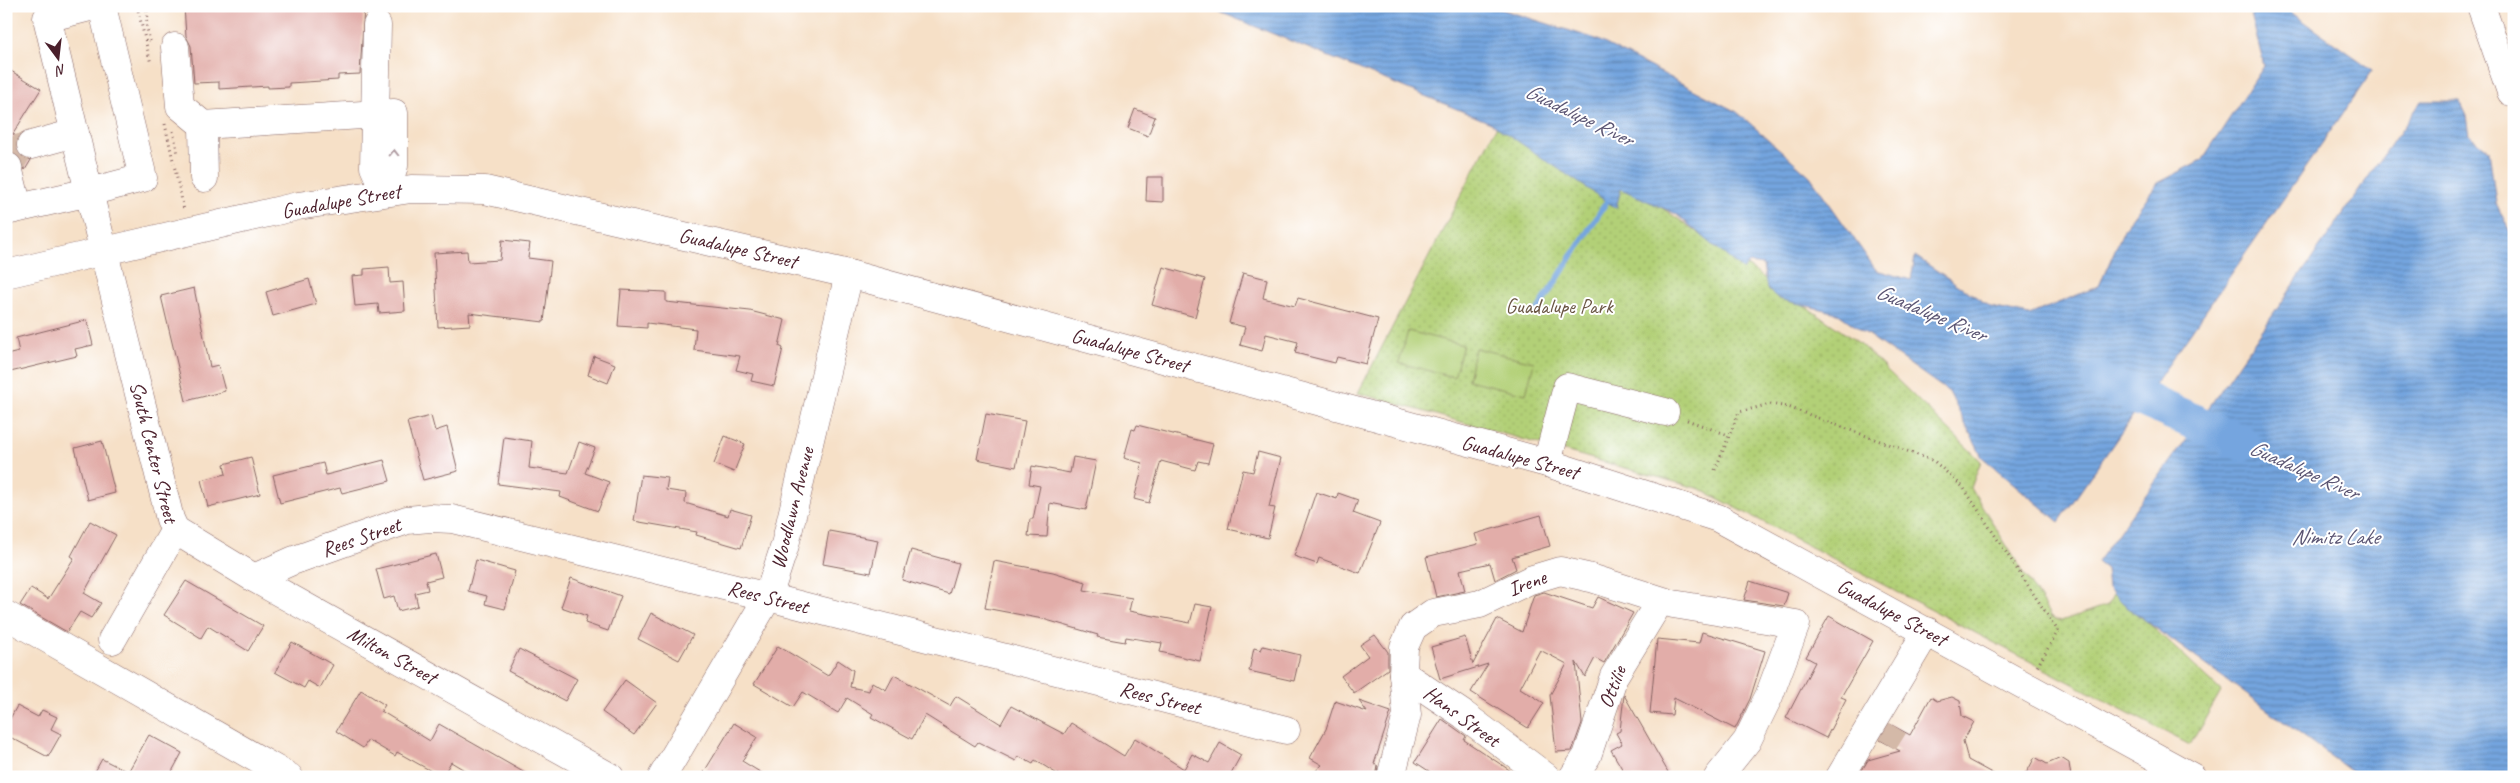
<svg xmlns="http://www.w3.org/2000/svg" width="2520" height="783" font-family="Caveat,sans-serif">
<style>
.grass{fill:url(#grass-dots);stroke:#7e7851}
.pitch{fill:#b2d077;stroke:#7e7851}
.water{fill:url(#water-rules);stroke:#5f6285}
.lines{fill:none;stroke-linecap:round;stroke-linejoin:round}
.stream{stroke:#74a5df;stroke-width:6}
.river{stroke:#74a5df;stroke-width:36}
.building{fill:#e2ada9}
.minor-tunnel{stroke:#d4b9a8;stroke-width:28;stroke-dasharray:28 14;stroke-linecap:butt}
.minor-casing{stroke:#866362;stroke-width:29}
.path{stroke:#866362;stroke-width:3;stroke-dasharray:1 4;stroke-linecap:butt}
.minor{stroke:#fff;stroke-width:28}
.oneway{stroke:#ae9aa0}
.labels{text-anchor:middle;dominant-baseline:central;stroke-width:4;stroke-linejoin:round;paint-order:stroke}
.street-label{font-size:21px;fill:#4a1f2b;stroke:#fff}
.park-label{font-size:21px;fill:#695442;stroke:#fff}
.water-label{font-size:22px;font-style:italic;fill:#5b5573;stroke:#fff}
</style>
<defs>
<pattern id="grass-dots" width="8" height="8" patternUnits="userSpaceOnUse" patternTransform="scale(1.25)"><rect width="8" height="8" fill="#b2d077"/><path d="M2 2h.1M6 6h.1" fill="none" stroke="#9bb267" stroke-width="1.8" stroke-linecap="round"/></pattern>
<pattern id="water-rules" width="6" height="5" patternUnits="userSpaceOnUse" patternTransform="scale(1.25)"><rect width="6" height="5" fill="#74a5df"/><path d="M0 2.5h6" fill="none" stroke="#6186b5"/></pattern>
</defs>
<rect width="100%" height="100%" fill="#fff"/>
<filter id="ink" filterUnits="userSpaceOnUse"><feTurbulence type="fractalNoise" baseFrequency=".02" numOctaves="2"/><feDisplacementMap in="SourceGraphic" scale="10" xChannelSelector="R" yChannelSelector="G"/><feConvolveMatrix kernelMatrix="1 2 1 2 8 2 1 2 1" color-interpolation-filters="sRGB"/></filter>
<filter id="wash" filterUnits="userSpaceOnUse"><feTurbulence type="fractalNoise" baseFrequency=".0096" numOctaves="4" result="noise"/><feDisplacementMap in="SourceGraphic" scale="20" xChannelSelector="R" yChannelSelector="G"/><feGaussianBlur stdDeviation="1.12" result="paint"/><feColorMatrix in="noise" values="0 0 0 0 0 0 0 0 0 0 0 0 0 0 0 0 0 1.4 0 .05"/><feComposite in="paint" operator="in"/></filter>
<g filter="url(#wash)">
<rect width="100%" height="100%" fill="#f6e0c7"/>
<path class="grass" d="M1500,120L1633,188L1859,343L1981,461L1971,488L2051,617L2061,621L2108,605L2114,591L2221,691L2190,745L1700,489L1358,393Z"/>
<g class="pitch">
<path d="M1408,331L1463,345L1454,377L1399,363Z"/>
<path d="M1475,348L1534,362L1526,394L1468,380Z"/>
</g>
<g class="water">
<path d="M1205,6H1491L1596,39L1737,112L1810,176L1876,270L1911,280L1915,256L1991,307L2029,315L2099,286L2125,227L2158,183L2202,160L2264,66L2251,14L2271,6H2282L2373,70L2059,522L1982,457L1949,392L1837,313L1779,299L1767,289L1763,265L1749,263L1743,270L1676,214L1621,189L1616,208L1491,123Z"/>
<path d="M2421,101H2460L2467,116L2470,135L2489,150L2496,203L2514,240V777H2359L2127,607L2108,588L2106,569L2097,562L2198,423Z"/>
</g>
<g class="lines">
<path class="stream" d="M1537,311L1607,201V192"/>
<path class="river" d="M2099,380L2242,443"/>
</g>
<g id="blocks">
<g class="building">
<path d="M184,6H364L360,74L338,75V80L289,83V87L268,88V86L219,89V82L194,83L191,46L186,36Z"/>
<path d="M6,68L41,89L13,134L18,137L16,149L20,156L31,160L25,170L19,156L6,152Z"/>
<path d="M1135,109L1155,117L1148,136L1128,128Z"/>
<path d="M1147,177H1163V202L1146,201Z"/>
<path d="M502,240L530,243L528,258L551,261L544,322L469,313L470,325L438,327L434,253L467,251L468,262L500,260Z"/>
<path d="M389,267L390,283L403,282L405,311L379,313L378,304L355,306L352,276L364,275V269Z"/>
<path d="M1163,267L1205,279L1195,317L1152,305Z"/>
<path d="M1243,273L1267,279L1263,298L1295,306L1298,298L1378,319L1366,364L1337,357L1335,363L1295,353L1298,342L1266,334L1262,351L1240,345L1245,327L1229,323Z"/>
<path d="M309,279L316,304L273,316L266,292Z"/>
<path d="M194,288L210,367L218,365L225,391L186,401L161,296Z"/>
<path d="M621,290L666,292V302L750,311L785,320L779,346L783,348L774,386L751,381L753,374L736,370L740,356L694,350L696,329L647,323V328L618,326Z"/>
<path d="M87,320L93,345L75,349L77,356L6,373V355L19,352L16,338Z"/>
<path d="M594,356L615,364L608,383L588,375Z"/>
<path d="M986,414L1025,421L1016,467L977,459Z"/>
<path d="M431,416L435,431L447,427L458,471L423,480L407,422Z"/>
<path d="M1137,425L1213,444L1208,463L1198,461L1195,470L1161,461L1149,503L1134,499L1142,470L1140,469L1142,463L1124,458L1132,429L1135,430Z"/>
<path d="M725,436L745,444L734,472L714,464Z"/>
<path d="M504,437L532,441L529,468L568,473L579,442L595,448L585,473L609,482L598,511L560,497L561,492L498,484Z"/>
<path d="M102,441L115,493L88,500L75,448Z"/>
<path d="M1258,452L1281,458L1269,507L1275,508L1268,538L1228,529L1243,470L1253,472Z"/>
<path d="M251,457L260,494L208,507L201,480L226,474L224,464Z"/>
<path d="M1073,457L1096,461L1086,510L1050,503L1047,537L1028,536L1030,519H1033L1040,486L1029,484L1032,466L1070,473Z"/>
<path d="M384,460L390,481L342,493L340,488L280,503L273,475L323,463L326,475Z"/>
<path d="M641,475L668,478L666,490L686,493L685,503L728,516L730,509L751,515L741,548L696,535L697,532L634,521Z"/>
<path d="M1316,492L1337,499L1338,493L1358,500L1353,513L1380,523L1360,573L1319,558L1317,564L1294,556Z"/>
<path d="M1541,515L1550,546L1512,557L1516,569L1495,580L1490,563L1460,570L1465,591L1436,597L1426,557L1478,544L1475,534Z"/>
<path d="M90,521L116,535L84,593L101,603L91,618L80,612L67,632L20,605L31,588L48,599L74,558L71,556Z"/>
<path d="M829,531L878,540L871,573L823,564Z"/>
<path d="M911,550L958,563L949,594L902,580Z"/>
<path d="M436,554L442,577L426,581L428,590L415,593L418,606L398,611L394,596L384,599L376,569Z"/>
<path d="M476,560L515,571L505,609L485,604L487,596L468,591Z"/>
<path d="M994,561L1053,572L1086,582L1084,590L1132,598L1129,611L1190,623L1195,604L1212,607L1200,661L1160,652L1162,643L1126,637L1125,642L1097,637L1098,635L1043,619L985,608Z"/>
<path d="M571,578L621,596L608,631L585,623L587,616L561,607Z"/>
<path d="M186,581L263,626L248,651L208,626L201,638L164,615Z"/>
<path d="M1750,581L1788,593L1784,606L1744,600Z"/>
<path d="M1544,592L1592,608L1598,597L1633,613L1604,663L1595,658L1585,677L1576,662L1582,723L1572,751L1556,752L1550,695L1567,664L1540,650L1520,688L1544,703L1528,728L1471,692L1488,664L1440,679L1431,647L1465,637L1473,664L1497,619L1522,632L1534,595Z"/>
<path d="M651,613L693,635L679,660L638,639Z"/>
<path d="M1829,616L1873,641L1841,697L1846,699L1826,738L1786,718L1815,662L1806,657Z"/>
<path d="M1702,632L1765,651L1750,699L1735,729L1674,698L1672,715L1650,713L1657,639L1699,643Z"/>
<path d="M1375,635L1388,652V669L1354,693L1341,676L1368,656L1360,645Z"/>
<path d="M292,642L333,665L320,688L308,681L304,688L275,672Z"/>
<path d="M778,646L828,676L838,660L853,670L850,687L869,691L872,682L886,690L894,675L950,706L956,696L1001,724L1011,706L1064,734L1071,723L1124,756L1135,738L1184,769L1192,754L1209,763L1220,743L1241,755L1230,775L1234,777H1062L1035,760L1033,764L1018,756L1016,761L978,742L975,746L925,715L912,739L871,717L873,714L847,698L838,713L803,692L793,707L754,684Z"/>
<path d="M1263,646L1300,655L1294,681L1249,671L1254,648L1261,650Z"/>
<path d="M519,649L577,679L565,701L508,671Z"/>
<path d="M625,680L657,703L634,735L602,712Z"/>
<path d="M361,690L385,705L381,711L430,741L439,724L532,777H476L451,762L442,777L397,752L395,756L368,740L363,748L336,731Z"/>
<path d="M1624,695L1668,772L1659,777H1627L1611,750L1622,744L1616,733L1620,731Z"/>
<path d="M1931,697L1937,701L1952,697L1960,701L1962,716L1974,722L1963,741L1968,760L1999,777H1858L1868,760L1900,751L1880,740L1890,724L1910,735Z"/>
<path d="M1335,701L1367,712L1359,701L1391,712L1374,764L1378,766L1376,777H1309L1322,765L1310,758L1326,729Z"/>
<path d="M17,706L38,717L42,710L57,717L51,729L61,734L48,757L6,735V726Z"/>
<path d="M1442,719L1466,736L1464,740L1520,777H1438L1415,762Z"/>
<path d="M734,723L757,737L742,761L768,777H701Z"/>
<path d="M149,735L182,753L169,777H92L102,759L128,772Z"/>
<path d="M2035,757L2047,764L2061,758L2069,763L2071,777H2017L2027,772Z"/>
</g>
</g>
</g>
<g filter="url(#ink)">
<use href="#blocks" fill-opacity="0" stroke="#866362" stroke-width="1"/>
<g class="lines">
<g class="minor-tunnel">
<path d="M8,167L20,148L31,145"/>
<path d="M1884,742L1894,726"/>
</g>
<defs>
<g id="minor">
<path d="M94,6L47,18L89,192L143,178L102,6"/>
<path d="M2481,6L2511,92H2514"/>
<path d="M377,25L374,167L385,192"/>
<path d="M175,47L180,106L203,125L394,113V166L385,192"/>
<path d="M203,125L204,178"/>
<path d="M31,145L75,133"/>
<path d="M8,167L18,208"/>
<path d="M6,211L89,192L170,519L175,530"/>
<path d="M6,274L298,206L411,189L485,190L849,274L1547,463L1718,518L2192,777"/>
<path d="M1547,463L1567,387L1665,412"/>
<path d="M175,530L254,578L610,777"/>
<path d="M254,578L292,561L407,520L430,518L452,519L768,597L1286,730"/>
<path d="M6,615L289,777"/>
<path d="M112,640L175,530"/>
<path d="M1403,674L1464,715L1546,777"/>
<path d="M662,777L768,597L785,545L849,274"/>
<path d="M1391,777L1407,715L1403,674L1404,647L1413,627L1433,613L1480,604L1530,580L1560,571L1591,578L1673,604L1796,624L1769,696L1747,741L1718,777"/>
<path d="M1573,777L1587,756L1614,676L1660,601"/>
<path d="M1840,777L1927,631"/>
</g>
</defs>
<use href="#minor" class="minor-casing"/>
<g class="path">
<path d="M137,6L151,64"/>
<path d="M146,6L148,15L146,24L151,45"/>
<path d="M165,124L184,210"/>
<path d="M173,131L178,154"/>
<path d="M1687,420L1728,435"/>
<path d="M1715,470L1739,412L1770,404L1788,407L1934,461L1963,487L2058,631L2037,667"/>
</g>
<use href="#minor" class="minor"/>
</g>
<defs><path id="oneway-chevron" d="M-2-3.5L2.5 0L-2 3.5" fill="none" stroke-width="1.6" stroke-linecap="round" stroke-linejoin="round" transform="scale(1.25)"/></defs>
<use class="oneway" href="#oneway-chevron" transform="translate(394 153) rotate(-90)"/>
</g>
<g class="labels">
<g class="street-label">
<text transform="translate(341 201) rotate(-10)">Guadalupe Street</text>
<text transform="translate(738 248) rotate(13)">Guadalupe Street</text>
<text transform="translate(1130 350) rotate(15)">Guadalupe Street</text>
<text transform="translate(154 452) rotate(76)">South Center Street</text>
<text transform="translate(1520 457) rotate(15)">Guadalupe Street</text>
<text transform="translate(792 508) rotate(-76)">Woodlawn Avenue</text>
<text transform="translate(361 537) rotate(-19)">Rees Street</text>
<text transform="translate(1527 583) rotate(-21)">Irene</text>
<text transform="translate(768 597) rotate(14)">Rees Street</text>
<text transform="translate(1892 612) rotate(28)">Guadalupe Street</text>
<text transform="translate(392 655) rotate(29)">Milton Street</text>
<text transform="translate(1612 687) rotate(-69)">Ottilie</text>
<text transform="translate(1160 698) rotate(14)">Rees Street</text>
<text transform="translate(1462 716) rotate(36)">Hans Street</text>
</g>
<g class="park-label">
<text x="1559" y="306">Guadalupe Park</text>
</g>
<g class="water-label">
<text transform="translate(1579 115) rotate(26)">Guadalupe River</text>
<text transform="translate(1931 313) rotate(23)">Guadalupe River</text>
<text transform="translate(2304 470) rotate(24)">Guadalupe River</text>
<text x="2335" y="537">Nimitz Lake</text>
</g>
</g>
<rect width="2520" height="783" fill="none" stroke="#fff" stroke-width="25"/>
<g transform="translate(58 58) rotate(165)" stroke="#ffffff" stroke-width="4" paint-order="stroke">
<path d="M0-4L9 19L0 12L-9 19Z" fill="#4a1f2b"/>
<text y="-8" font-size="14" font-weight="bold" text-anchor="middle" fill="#4a1f2b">N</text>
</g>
</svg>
